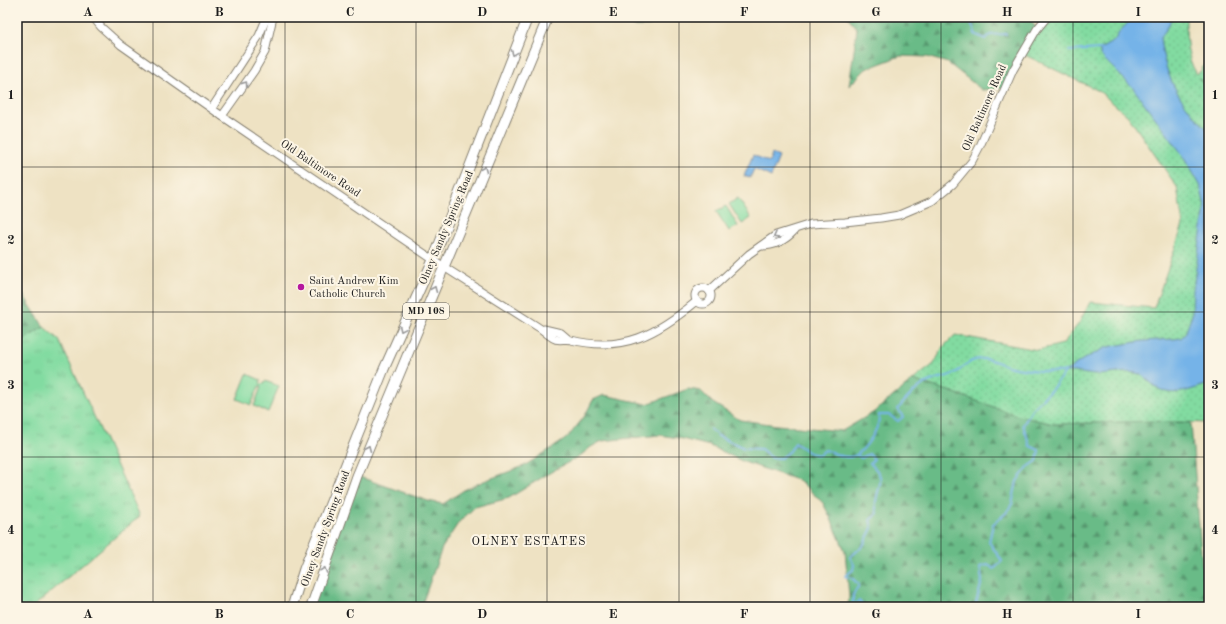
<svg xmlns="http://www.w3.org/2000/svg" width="1226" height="624" font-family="'Old Standard TT',serif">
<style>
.grass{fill:url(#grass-tufts);stroke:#4f7c5e}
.forest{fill:url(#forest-firs);stroke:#426c52}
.park{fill:url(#park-dots);stroke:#4f7c5e}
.garden{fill:#82dba1;stroke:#4f7c5e}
.water{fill:#75b3e8;stroke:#486882}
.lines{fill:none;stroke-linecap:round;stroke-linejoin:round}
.stream{stroke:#75b3e8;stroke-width:2}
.tertiary-casing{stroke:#857f70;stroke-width:9}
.primary-casing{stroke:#857f70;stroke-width:11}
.tertiary{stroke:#fff;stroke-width:7}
.primary{stroke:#fff;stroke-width:9}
.oneway{stroke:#999}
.grid{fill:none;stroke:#1c1c1c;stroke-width:1;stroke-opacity:0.55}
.poi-dot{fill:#b5179e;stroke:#fcf5e5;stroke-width:1.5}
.labels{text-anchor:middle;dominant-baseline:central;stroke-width:4;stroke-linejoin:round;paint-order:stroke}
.shield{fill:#fcf5e5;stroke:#5f5d58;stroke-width:1}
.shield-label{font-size:10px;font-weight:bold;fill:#1c1c1c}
.street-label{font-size:11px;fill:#1c1c1c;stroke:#fcf5e5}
.poi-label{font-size:11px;fill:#1c1c1c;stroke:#fcf5e5;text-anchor:start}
.neighbourhood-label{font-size:12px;letter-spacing:1px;fill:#1c1c1c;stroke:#fcf5e5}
.neatline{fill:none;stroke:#1c1c1c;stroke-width:1.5}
.grid-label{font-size:13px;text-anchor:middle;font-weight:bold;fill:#1c1c1c}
</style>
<defs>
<pattern id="grass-tufts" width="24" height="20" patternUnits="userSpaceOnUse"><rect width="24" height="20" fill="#82dba1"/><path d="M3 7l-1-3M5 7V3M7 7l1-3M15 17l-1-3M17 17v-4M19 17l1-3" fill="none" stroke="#70bb8a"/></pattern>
<pattern id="forest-firs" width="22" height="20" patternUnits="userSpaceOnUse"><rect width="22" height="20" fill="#69bb87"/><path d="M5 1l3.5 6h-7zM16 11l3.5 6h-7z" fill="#56976e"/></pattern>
<pattern id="park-dots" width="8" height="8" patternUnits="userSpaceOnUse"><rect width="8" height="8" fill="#82dba1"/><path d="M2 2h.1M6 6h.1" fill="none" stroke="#70bb8a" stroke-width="1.8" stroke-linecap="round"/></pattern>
</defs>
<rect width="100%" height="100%" fill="#fcf5e5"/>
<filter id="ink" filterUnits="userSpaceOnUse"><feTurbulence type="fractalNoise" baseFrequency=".025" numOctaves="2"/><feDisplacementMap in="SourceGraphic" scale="8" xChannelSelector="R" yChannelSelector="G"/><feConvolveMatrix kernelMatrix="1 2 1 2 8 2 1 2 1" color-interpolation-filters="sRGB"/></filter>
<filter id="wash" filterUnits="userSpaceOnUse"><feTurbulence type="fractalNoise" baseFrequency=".012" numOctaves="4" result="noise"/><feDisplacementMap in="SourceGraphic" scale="16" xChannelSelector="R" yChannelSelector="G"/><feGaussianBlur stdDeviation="0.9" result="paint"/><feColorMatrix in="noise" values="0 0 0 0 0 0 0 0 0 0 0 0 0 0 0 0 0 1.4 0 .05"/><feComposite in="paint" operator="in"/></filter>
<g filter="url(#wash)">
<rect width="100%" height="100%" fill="#eee2c3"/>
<path class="grass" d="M44,327L59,340L140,516L33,607H17V344Z"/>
<g class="forest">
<path d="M624,17H661L649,26H632Z"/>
<path d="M848,17H1028L1037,29L1006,88L982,90L948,63L927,57L900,56L866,69L849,86L857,29Z"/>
<path d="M17,285L44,327L17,344Z"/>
<path d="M913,380L949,391L1019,416L1054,424L1151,421L1191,423L1203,577L1209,578V607H848L849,596L845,551L831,519L823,503L800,481L744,462L710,446L678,438L660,435L602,441L591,447L580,456L551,472L509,498L475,507L459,522L442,548L421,607H311L357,476L428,501L443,504L464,490L484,481L524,466L560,443L568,437L584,417L593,400L604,395L647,404L688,389L701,391L713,403L740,420L777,425L842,431L874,412Z"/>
</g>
<path class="park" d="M1047,17H1186C1186,36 1186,58 1197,74L1202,70L1201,68L1206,64L1209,69V78L1202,82L1199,78L1209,93V423L1151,421L1054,424L1019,416L949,391L913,380L934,364L943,347L955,335L1038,350L1063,344L1079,323L1090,302L1154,308L1183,225L1177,187L1128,116L1099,91L1023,54Z"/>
<g class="garden">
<path d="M738,198L751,218L742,224L729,204Z"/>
<path d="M726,206L738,226L729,231L716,211Z"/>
<path d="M247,374L261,380L260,383L263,384L265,381L279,386L268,412L254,406L261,387L259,386L251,405L237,399Z"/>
</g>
<g class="water">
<path d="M1134,17H1172L1168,27L1160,38C1166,80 1179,101 1209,131V384C1191,389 1173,399 1156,387C1149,382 1144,375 1136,373C1122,371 1109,375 1095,375C1085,374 1074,371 1065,372L1082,360L1107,347L1142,341L1174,339L1181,338L1185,334L1192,315L1193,289L1205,207L1200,185L1182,154L1133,88L1100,55V49L1114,41L1120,31Z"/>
<path d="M772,154L779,157L771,177L754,169L750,178L744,176L753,155L769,162Z"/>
</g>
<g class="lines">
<g class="stream">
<path d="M911,17L916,20L922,17"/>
<path d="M948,17H950"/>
<path d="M967,17L973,27L975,34L985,39L990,35L1006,34"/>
<path d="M1127,17L1129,22"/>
<path d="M1069,51L1100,49"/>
<path d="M710,429L718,436L744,448L761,449L772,458H781L790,451L795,443L810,453L819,455L825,450C835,452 839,458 851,457C862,455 875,434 878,424C879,421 879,418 879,415H889L898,421L903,417L898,409C906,399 919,384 933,380C942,377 950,377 958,371C967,365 970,359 982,359C992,358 999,364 1008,366C1025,371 1042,371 1060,372L1066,371"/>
<path d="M857,455L861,458L869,454L874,459L870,463C887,479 879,482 876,501C875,505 876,510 877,514L870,520L872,528L863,546L850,557L854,565L853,570L845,576L852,578L859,585L853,595V605L859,601L864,607"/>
<path d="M975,607L982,581L980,567L988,565L994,569L1002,561L989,542L993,524L1006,513L1012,504L1017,481L1028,467L1037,461L1039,450L1030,446L1023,425L1033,408L1052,389L1065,372"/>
</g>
</g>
</g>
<g filter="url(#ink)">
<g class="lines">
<defs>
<g id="tertiary">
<path d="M93,17L101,27L121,45L222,116L444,267L538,327C543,330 548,335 553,338C559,342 564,338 571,340C624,353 657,334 697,301"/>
<path d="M212,108L259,36L267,17"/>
<path d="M222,116L254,71L265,52L273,17"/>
<path d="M761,246C775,246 785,241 794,231"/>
<circle cx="703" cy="296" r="8"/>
<path d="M709,291L749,254L776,235L811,224L845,222L881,218L899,215L932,201L953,184L972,161L980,146L1013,70L1037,29L1047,17"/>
<path d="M544,329L561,333L568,339"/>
</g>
<g id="primary">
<path d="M292,607L304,569L384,369L433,260L528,17"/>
<path d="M311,607L357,476L548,17"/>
</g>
</defs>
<use href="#tertiary" class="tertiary-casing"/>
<use href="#primary" class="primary-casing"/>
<use href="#tertiary" class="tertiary"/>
<use href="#primary" class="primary"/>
</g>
<defs><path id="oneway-chevron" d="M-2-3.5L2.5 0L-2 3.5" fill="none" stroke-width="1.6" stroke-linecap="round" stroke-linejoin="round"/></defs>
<g class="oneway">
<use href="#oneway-chevron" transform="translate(514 53) rotate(111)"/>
<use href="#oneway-chevron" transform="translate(245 84) rotate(-55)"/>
<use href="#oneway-chevron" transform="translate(484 169) rotate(-67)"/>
<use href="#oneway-chevron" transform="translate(776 236) rotate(152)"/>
<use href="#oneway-chevron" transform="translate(434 289) rotate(-67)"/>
<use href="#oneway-chevron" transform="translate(402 329) rotate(114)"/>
<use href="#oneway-chevron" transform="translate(368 448) rotate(-67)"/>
<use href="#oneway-chevron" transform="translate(324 570) rotate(-71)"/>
</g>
</g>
<path class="grid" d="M153,17V607M285,17V607M416,17V607M547,17V607M679,17V607M810,17V607M941,17V607M1073,17V607M17,167H1209M17,312H1209M17,457H1209"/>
<circle class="poi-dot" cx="301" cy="287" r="4"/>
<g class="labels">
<rect class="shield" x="403" y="303" width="46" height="16" rx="3"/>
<g class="shield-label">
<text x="426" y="311">MD 108</text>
</g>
<g class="street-label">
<text transform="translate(985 108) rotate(-66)">Old Baltimore Road</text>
<text transform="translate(320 169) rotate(34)">Old Baltimore Road</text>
<text transform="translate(447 228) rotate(-67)">Olney Sandy Spring Road</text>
<text transform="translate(326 529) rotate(-70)">Olney Sandy Spring Road</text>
</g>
<g class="poi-label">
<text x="309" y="281">Saint Andrew Kim<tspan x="309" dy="13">Catholic Church</tspan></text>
</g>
<g class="neighbourhood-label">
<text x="529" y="542">OLNEY ESTATES</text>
</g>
</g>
<rect width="1226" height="624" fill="none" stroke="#fcf5e5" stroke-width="44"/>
<rect x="22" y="22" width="1182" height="580" class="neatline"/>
<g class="grid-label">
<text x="88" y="16">A</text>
<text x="219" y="16">B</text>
<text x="350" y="16">C</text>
<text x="482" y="16">D</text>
<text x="613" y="16">E</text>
<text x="744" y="16">F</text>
<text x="876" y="16">G</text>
<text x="1007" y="16">H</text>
<text x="1138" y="16">I</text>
<text x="11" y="99">1</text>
<text x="1215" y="99">1</text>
<text x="11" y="244">2</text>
<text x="1215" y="244">2</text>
<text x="11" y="389">3</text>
<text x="1215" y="389">3</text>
<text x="11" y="534">4</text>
<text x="1215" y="534">4</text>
<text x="88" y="618">A</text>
<text x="219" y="618">B</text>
<text x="350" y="618">C</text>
<text x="482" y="618">D</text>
<text x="613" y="618">E</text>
<text x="744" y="618">F</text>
<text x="876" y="618">G</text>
<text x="1007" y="618">H</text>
<text x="1138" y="618">I</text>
</g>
</svg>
